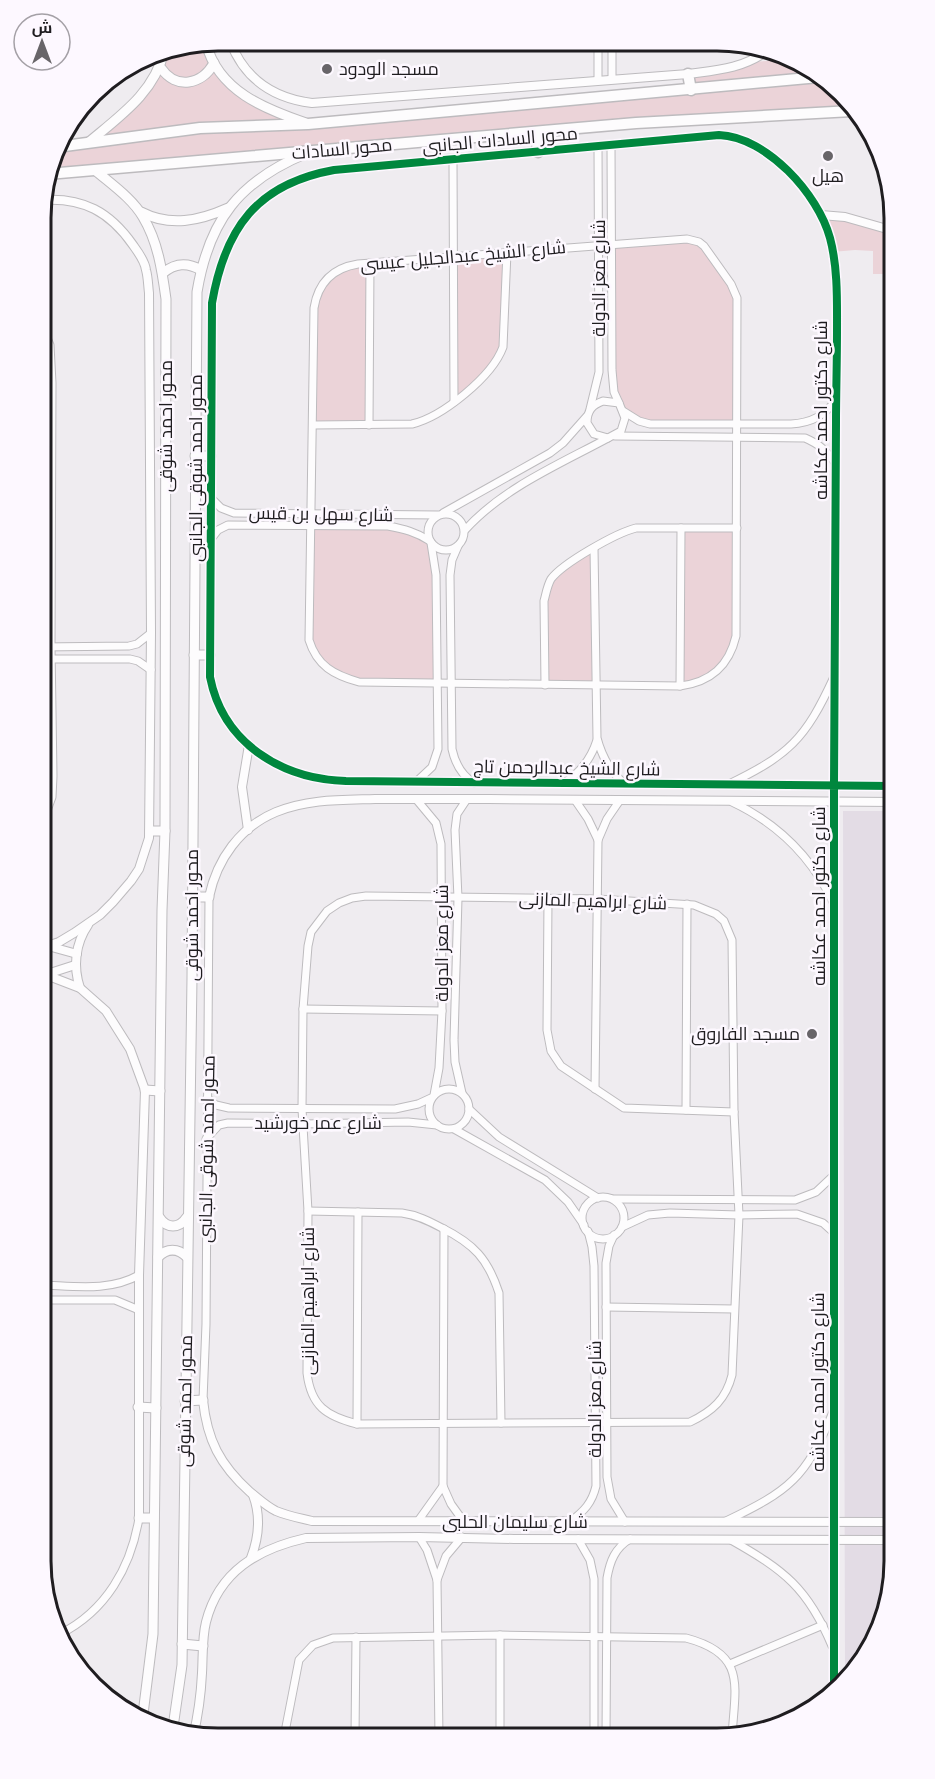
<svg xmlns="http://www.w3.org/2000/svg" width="935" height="1779" font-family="'DM Sans',Cairo,sans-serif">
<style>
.built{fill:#e3dce5}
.green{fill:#ebd3d8}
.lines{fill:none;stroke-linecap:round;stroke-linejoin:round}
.minor-casing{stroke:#bdbbbe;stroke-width:9}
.tertiary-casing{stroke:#bdbbbe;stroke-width:10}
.secondary-casing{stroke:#bdbbbe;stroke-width:11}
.primary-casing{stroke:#bdbbbe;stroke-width:13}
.minor{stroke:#fdfcfd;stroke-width:7}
.tertiary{stroke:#fdfcfd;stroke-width:8}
.secondary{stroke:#fdfcfd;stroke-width:9}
.primary{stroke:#fdfcfd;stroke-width:10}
.cycleway-casing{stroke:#fdf8ff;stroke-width:11}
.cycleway{stroke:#00873e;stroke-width:8}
.poi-dot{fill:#686569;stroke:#fdf8ff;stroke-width:2}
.labels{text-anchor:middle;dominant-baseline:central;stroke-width:5;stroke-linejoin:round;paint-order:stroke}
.poi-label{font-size:18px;fill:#1f1d20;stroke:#fdf8ff;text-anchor:start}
.street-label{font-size:18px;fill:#1f1d20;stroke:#fdf8ff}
.rim{fill:none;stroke:#1f1d20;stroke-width:3}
</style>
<rect width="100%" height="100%" fill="#efecf0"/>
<path class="built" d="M843,811H894V1573L881,1629L858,1669L845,1681Z"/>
<g class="green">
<path d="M206,43L210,56L238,91L308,124L691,90L688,74L750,62L784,60L834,85L852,111L48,174L57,147L89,142L133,105L164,51Z"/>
<path d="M829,215L894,231L893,274H873V251L855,250L832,252L825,224Z"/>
<path d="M699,242L735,291L738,424H650L628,416L614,392L611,244Z"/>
<path d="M507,252L505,336L485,376L454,402V256Z"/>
<path d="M370,263L369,425H313L314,308L328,278L347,266Z"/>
<path d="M312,526H388L431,543L438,683L359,682L334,674L312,650Z"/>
<path d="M681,528H737L736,636L718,672L680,686Z"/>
<path d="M594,548L595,686L545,685L544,601L551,579Z"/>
</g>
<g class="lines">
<defs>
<g id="minor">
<path d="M612,78V43"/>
<path d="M598,79V43"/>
<path d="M611,145L612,370L614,392L619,403"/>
<path d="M453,160L454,402"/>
<path d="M687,239L699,242L704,246L731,284L737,298L736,636C729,666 711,682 680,686L359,682C334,675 317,666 309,640L314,308C318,283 333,268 358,264Z"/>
<path d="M603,401L619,403L625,418L621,431L608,438L594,434L587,423C587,411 592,405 603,401Z"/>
<path d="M590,409L599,372L598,146"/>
<path d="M623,411L639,421L650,424H791C811,423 824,416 836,400"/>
<path d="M313,425L412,424C442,417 492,377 503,347L507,252"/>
<path d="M369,425L370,263"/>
<path d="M615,436L805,438C819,444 827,451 836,464"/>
<path d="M211,498L221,508L234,513L438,515"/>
<path d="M443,513L550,453L563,443L587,416"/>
<circle cx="446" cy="532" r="18"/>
<path d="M465,530C503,488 558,465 608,438"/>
<path d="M211,539L218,530L228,525L388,526C404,529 416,532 430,541"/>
<path d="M458,546L452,560L450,575L452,749C455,763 461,775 474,783"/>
<path d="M594,548L597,738C602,757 610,772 625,784"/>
<path d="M41,647L129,646L137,644L151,633"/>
<path d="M41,659H130L138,661L151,670"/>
<path d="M545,685L544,601C546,594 547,586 551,579C563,563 616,533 636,528H737"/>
<path d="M680,686L681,528"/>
<path d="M41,752H52"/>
<path d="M416,782L432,767L438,749L436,575L431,543"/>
<path d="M564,783C580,773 591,759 597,740"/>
<path d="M727,785C789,755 805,740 834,677"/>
<path d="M416,799L436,823L441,844L442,1011L439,1068L434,1095"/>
<path d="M575,800L588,819L598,840"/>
<path d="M732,802C779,824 812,857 834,904"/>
<path d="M41,827L52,797L53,776L51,647L52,383L50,345L42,326"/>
<path d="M366,896L597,899L694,905L716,914L724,921L732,940L734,1112L739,1215L732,1375C726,1399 713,1411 690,1422L357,1424C326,1416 311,1406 307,1373L308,1211L302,1109L303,1009L308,946L311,932L327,911L339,903L352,898Z"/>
<path d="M548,900L547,1030L551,1051L561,1066L624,1108L734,1112"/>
<path d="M303,1009L442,1011"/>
<circle cx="449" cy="1109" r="20"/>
<path d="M595,1089L598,840L607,819L620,800"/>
<path d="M462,1093L455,1062L454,1040L458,898L455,830L457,814L467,799"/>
<path d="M207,1098L216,1105L229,1108L395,1109L418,1104L431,1098"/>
<path d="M469,1109L499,1137L598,1198"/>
<path d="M686,1110L687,904"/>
<path d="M454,1129L545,1180L568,1202L584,1225"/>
<path d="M206,1139L219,1125L228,1123L303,1124L408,1122L437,1125"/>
<circle cx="603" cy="1218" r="21"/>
<path d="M614,1199L795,1200L816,1192L833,1176"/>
<path d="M308,1211L402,1213C417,1215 429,1221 442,1228C474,1244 488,1259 499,1293L501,1423"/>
<path d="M622,1227L648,1215L670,1213L739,1215L797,1214L823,1223L833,1232"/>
<path d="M444,1229L443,1486L451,1504L464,1522"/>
<path d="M614,1235L609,1246L606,1263L607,1477L611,1499L625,1522"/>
<path d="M41,1285C74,1286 109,1292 139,1275"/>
<path d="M41,1300H115L139,1310"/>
<path d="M606,1307L734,1309"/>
<path d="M203,1400L206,1324L209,897"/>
<path d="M357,1424L358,1212"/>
<path d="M41,1510L43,1502L44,1485L41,1164"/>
<path d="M418,1521L443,1486"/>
<path d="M571,1521C584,1511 592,1503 596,1486L594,1266L592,1247L588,1231"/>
<path d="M726,1521C789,1491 806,1478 833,1412"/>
<path d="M419,1537L427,1550L437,1580L439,1738"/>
<path d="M578,1539L590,1560L594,1579V1738"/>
<path d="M731,1540C784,1570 808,1588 832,1646"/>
<path d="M437,1580L446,1556L462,1537"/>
<path d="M60,1634C106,1611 131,1567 139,1518"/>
<path d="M500,1635V1738"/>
<path d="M730,1664L823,1625"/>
<path d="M284,1737L299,1660L313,1645L333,1638L500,1635L686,1638C747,1654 735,1686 732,1736"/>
<path d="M355,1737L356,1637"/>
<path d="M606,1738L607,1578C610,1561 615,1548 630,1539"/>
</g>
<g id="tertiary">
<path d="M230,41C244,78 272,98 312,103L688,74C718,70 741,69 767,51"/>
<path d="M821,215L845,217L894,231"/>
<path d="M248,830L242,787L249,745"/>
<path d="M209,897C217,859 240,827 276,812C308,799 341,800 375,799C413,799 451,799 489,799C624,800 759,801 894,802"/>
<path d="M48,946L77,954"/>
<path d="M41,948L59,942L74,933L100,915L113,902L131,881L139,869L149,838L151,633L149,293C148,285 148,277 146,270C145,261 138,252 133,245C110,212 83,197 42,200"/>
<path d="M41,973L80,988L106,1011L130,1049L145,1090L139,1275V1518"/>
<path d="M47,974L75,965"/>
<path d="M80,988C73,967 75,944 88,925"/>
<path d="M203,1400C207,1440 220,1465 250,1492C259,1499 266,1506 276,1511C288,1516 300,1518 312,1521L894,1522"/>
<path d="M251,1558C259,1537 261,1516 253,1495"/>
<path d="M834,1692V786C835,665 836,544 836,423C836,393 837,363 837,332C837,301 838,268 830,238C818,194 767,137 719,135L334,170C257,184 225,228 212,303L210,677C223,743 281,779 346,781C529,783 712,785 894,786"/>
<path d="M193,1737C198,1716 201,1694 202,1673C203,1656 202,1638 206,1622C219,1571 258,1549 306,1538L419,1537L514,1539L894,1540"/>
</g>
<g id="secondary">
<path d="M206,43C218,91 265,109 306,123"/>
<path d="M161,68C176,90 202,85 214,63"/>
<path d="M89,142C120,116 155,92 164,51"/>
<path d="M95,170C111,184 132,198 143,217C158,242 162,270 166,299L165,831L162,910L153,1634L143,1714"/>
<path d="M141,212C170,227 199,221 228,208"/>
<path d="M163,273C175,263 187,262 201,270"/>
<path d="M195,456H211"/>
<path d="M194,655H210"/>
<path d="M150,831H165"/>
<path d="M191,897H209"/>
<path d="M145,1090L160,1091"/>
<path d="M159,1217C167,1229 179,1229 187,1217"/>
<path d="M158,1257C167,1248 178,1248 187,1257"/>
<path d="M185,1401L203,1400"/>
<path d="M138,1407L156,1408"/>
<path d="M139,1518H154"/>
<path d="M182,1644L203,1646"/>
<path d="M173,1727L182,1665L192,978L197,292C209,220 239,181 307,153"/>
</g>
<g id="primary">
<path d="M688,74L691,90"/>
<path d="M536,132L538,152"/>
<path d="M57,147L200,128L308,124L819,77"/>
<path d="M48,174L636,123L852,111"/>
</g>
</defs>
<use href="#minor" class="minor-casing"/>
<use href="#tertiary" class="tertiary-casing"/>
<use href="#secondary" class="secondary-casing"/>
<use href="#primary" class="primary-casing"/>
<use href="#minor" class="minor"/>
<use href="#tertiary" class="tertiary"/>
<use href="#secondary" class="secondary"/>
<use href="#primary" class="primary"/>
<defs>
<path id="cycleway" d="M834,1692V786C835,665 836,544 836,423C836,393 837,363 837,332C837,301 838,268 830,238C818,194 767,137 719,135L334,170C257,184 225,228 212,303L210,677C223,743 281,779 346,781C529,783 712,785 894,786"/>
</defs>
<use href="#cycleway" class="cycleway-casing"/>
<use href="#cycleway" class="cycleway"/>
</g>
<g class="poi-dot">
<circle cx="327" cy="69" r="6"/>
<circle cx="828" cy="156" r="6"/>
<circle cx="812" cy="1034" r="6"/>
</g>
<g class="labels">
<g class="poi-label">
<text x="339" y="69">مسجد الودود</text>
<text x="828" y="176" text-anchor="middle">هيل</text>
<text x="800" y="1034" text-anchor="end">مسجد الفاروق</text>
</g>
<g class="street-label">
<text transform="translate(500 140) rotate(-5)">محور السادات الجانبى</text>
<text transform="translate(342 149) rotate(-5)">محور السادات</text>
<text transform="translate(463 256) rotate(-5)">شارع الشيخ عبدالجليل عيسى</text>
<text transform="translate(599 278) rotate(-90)">شارع معز الدولة</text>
<text transform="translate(821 410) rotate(-90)">شارع دكتور احمد عكاشه</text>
<text transform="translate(166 426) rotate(-90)">محور احمد شوقى</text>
<text transform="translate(196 468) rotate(-90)">محور احمد شوقى الجانبى</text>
<text transform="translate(321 514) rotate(1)">شارع سهل بن قيس</text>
<text transform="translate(567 768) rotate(1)">شارع الشيخ عبدالرحمن تاج</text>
<text transform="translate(819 896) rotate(-90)">شارع دكتور احمد عكاشه</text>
<text transform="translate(593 901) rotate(2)">شارع ابراهيم المازنى</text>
<text transform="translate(192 915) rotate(-90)">محور احمد شوقى</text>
<text transform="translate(442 943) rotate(-90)">شارع معز الدولة</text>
<text x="318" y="1123">شارع عمر خورشيد</text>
<text transform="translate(207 1149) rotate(-89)">محور احمد شوقى الجانبى</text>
<text transform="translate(308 1301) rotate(-90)">شارع ابراهيم المازنى</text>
<text transform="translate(818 1382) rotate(-90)">شارع دكتور احمد عكاشه</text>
<text transform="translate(595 1399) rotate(-90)">شارع معز الدولة</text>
<text transform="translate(185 1401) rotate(-89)">محور احمد شوقى</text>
<text x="515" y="1522">شارع سليمان الحلبى</text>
</g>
</g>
<path d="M0 0H935V1779H0ZM218 51H717A167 167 0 0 1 884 218V1561A167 167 0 0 1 717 1728H218A167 167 0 0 1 51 1561V218A167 167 0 0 1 218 51Z" fill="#fdf8ff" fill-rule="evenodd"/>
<path class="rim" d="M218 51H717A167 167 0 0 1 884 218V1561A167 167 0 0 1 717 1728H218A167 167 0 0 1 51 1561V218A167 167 0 0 1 218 51Z"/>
<g transform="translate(42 42)"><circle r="28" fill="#fdf8ff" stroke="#a4a0a6" stroke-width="1.5"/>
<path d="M0-4.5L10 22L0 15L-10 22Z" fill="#686569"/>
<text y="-9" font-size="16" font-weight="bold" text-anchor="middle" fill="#1f1d20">ش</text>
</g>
</svg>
